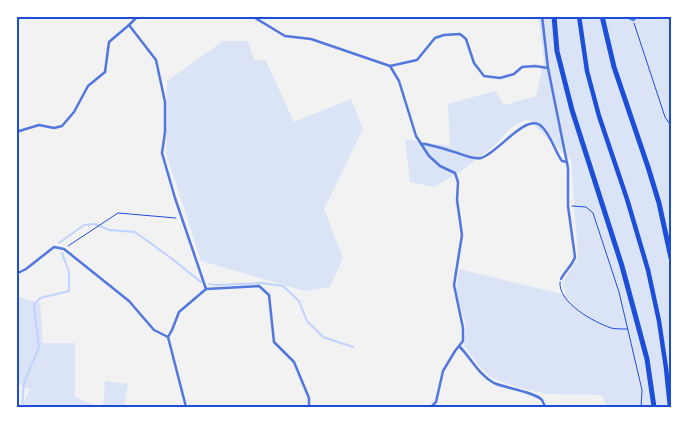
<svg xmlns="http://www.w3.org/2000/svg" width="687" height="423" font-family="Poppins,sans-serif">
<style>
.green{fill:#dbe4f7}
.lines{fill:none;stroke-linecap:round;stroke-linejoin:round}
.stream{stroke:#bfd3fe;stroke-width:2}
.path{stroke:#1d4ed8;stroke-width:1}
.minor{stroke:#5277de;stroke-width:2.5}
.trunk{stroke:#1d4ed8;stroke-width:4.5}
.motorway{stroke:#1d4ed8;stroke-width:5}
.neatline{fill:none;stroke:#1d4ed8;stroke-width:2}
</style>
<rect width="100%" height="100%" fill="#f2f2f2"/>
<g class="green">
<path d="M538,16H671V407H607L601,395L547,394L516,387L492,378L478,365L464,346L466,326L456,291L459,269L566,295L562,283L578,258L571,160L538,129L529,119L512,127L495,145L460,172L434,187L410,182L405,139L450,146L448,104L495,91L504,105L536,96L544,61Z"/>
<path d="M223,41H248L254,59L266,61L294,122L351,99L363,129L324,209L343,258L330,287L305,291L201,261L166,153L167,81Z"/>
<path d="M16,296L40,303L43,343H75V397L97,407H21L30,389L16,383Z"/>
<path d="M105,381L128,384L124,407H103Z"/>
</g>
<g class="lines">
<g class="stream">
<path d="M59,243L84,225L95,224L109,230L135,232L171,258L201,282"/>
<path d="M209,284L216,285L261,283L283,286L299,301L307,321L323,337L353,347"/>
<path d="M22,407L24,383L39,347L34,305L40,298L69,291V272L62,253"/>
</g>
<g class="path">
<path d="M634,23L665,117L671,126"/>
<path d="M572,206L586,207L593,213L619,292L642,390L641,407"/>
<path d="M68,246L118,213L176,218"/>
<path d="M560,282C558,303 594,322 611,328C616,329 622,329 627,329"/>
</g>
<g class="minor">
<path d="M138,16L129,25L156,60L165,102V132L162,153L175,198L206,289"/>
<path d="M252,16L285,36L311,39L390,66L417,60L435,38L444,35L460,34L466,39L474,63L484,76L500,78L514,74L522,67L535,66L548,68"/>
<path d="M542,16L548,68L568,168V206L575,257C572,266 565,271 561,279"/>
<path d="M629,16V18L633,20L638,16"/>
<path d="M247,17L248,16"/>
<path d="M390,66L399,81L416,136L429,156L440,166L455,173L458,182L457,200L462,235L454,285L463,328V341L455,351L443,371L436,402L431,407"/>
<path d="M16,132L39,125L54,128L62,126L74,112L88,86L105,72L109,42L129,25"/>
<path d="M421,144H425C434,146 443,148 451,151C460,153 472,160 481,158C498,153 524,115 540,125C550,132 555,152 562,161L567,162"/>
<path d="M16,274L26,269L54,247L64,249L129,301L154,330L168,337L186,407"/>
<path d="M168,337L172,330L179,312L206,289L259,286L269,295L274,342L294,362L309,398V407"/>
<path d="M459,346C471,358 478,374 494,383C505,388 535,392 542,400C543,402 544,404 545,407"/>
</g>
<path class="trunk" d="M579,16L587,71L599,116L627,199L648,270L659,321L666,368L670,407"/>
<g class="motorway">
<path d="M554,16L557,51L572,110L622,266L647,359L654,407"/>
<path d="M602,16L614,67L648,167L659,203L671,258"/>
</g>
</g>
<rect width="687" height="423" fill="none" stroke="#ffffff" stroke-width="35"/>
<rect x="18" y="18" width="652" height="388" class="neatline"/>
</svg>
